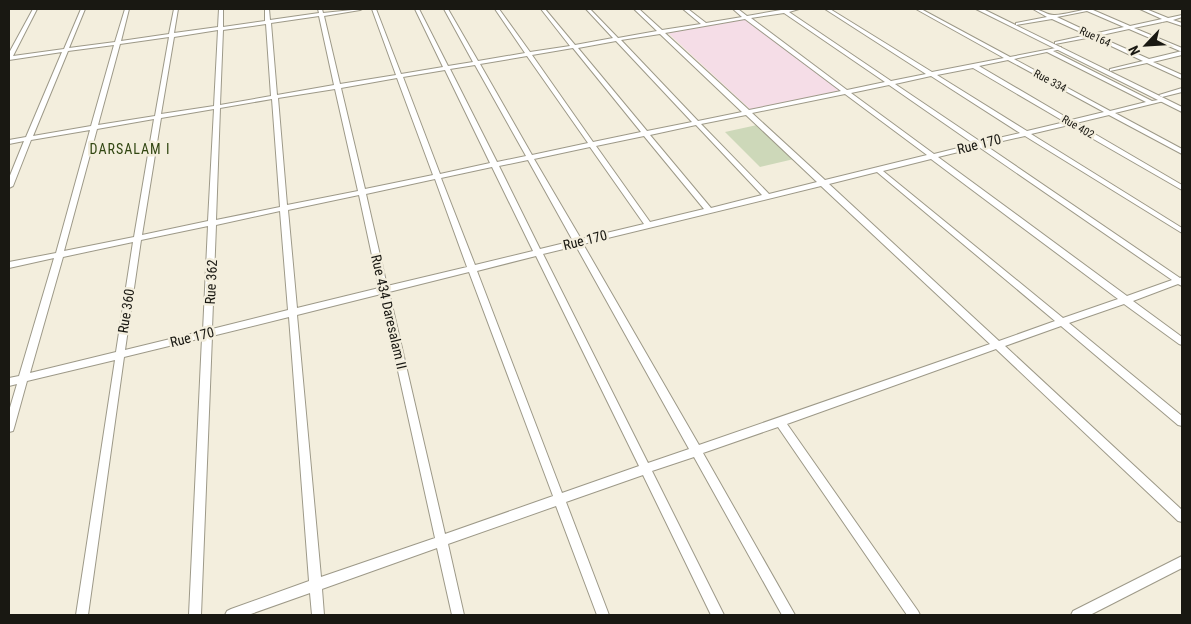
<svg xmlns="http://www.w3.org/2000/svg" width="1191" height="624" font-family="'Roboto Condensed',sans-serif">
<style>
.commercial{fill:#f5dde7}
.green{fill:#cdd8b9}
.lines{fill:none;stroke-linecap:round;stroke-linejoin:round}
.minor-casing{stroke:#9d9988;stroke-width:2}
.secondary-casing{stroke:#9d9988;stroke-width:2}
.minor{fill:#fff;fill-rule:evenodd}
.secondary{fill:#fff;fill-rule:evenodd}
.labels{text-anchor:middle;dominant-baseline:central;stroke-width:5;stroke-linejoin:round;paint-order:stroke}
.far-street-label{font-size:11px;fill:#191812;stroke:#f3eedd}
.street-label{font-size:14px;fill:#191812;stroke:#f3eedd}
.far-quarter-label{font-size:14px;letter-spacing:1px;fill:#314612;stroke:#f3eedd}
</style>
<rect width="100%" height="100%" fill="#f3eedd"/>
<path class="commercial" d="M747,19L843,91L751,110L667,32Z"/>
<path class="green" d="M757,125L794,159L760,167L725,132Z"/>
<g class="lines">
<defs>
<g id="minor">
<path d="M33,9H37L13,56L64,49L81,9H85L69,48L115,42L125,9H129L121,41L169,34L174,9H178L174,33L218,27L219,9H223V27L265,21V9H269L270,20L319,13L318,9H322L323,13L362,9L360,10L324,16L340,84L396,75L372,9H376L401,74L443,67L415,9H419L448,66L473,62L444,9H448L478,61L525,53L495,9H499L530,52L570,46L541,9H545L575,45L613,38L586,9H590L618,38L657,31L634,9H639L662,30L701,24L683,9H688L706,23L742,17L733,9H738L747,16L781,10L782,9H799L789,12L891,81L926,74L825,9H830L932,72L1004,58L916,9H921L1010,57L1061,47V49L1053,51L1152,101L1164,99V101L1115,113L1182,149V154L1109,115L1076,123L1182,185V190L1069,125L1031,134L1182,228V233L1025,136L985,145L1180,278L1182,277V286L1178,284L1133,301L1182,337V345L1179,344L1124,304L1069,323L1182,416V426L1178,425L1061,326L1005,346L1182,510V522L1178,521L996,349L787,424L918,611L920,615H907L778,427L703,453L795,615H782L694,457L652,471L724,615H711L643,475L566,502L609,615H597L556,506L448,544L464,615H452L437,548L322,589L324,615H312L310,593L248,615H225L227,611L231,609L309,581L289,317L212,336L201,615H189L202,338L124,357L88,615H76L115,360L27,381L14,428L13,431L9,432V411L17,384L9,386V378L19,376L54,258L9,268V262L56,253L90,130L31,140L13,186L9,188V178L24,141L9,144V140L26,137L62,52L9,60V53ZM784,13L885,82L847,90L751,18ZM319,16L334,85L277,95L271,23ZM745,19L841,91L749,110L665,33ZM266,24L271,96L220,105L223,30ZM218,30L214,106L161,114L174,37ZM660,34L742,112L698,121L621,40ZM169,37L155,116L98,125L120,44ZM616,41L692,122L647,131L578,48ZM114,45L91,126L33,136L68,51ZM573,48L641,132L593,142L532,55ZM1047,52L1146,102L1110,111L1014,59ZM527,56L588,143L532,155L480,64ZM1008,60L1104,112L1071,120L979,66ZM475,65L526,156L497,162L450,69ZM973,68L1065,122L1027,131L937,75ZM445,70L490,163L440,174L403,77ZM931,76L1020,133L981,142L895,84ZM397,78L433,175L365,189L341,88ZM889,85L974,144L934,154L851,93ZM335,89L358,191L287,205L278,98ZM845,94L927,155L825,180L752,113ZM272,99L280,207L216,220L220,108ZM214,109L208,221L142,235L161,118ZM746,115L817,182L769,194L701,124ZM154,119L134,237L64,251L97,129ZM696,125L762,195L711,208L650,135ZM644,136L704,209L650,222L596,146ZM590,147L644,224L581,239L534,159ZM979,147L1172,280L1127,296L938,157ZM931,159L1118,299L1063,318L883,171ZM528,160L573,241L540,249L499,166ZM492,167L533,251L475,265L441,178ZM877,172L1055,321L999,341L829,184ZM435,179L467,267L387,286L366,194ZM821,186L990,344L699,445L583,244ZM359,195L379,288L297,308L288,210ZM280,211L288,310L212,329L216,225ZM208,226L203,331L125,350L141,240ZM133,242L116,352L30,373L63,257ZM576,246L689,449L648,463L543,254ZM536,256L639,466L562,493L477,271ZM469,272L553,496L445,534L389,292ZM381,294L435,538L321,577L297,315Z"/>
<path d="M1033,9C1041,9 1048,16 1055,15C1069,14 1081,9 1094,9L1093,10L1130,26L1162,19L1140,9H1146L1168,18L1182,15V17L1173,20L1182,23V26L1167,21L1134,28L1182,48V55L1153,62L1182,75V79L1147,63L1110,71V69L1143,61L1092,37L1055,44V42L1087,35L1052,19L1016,25V23L1047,17ZM1087,11L1124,27L1093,34L1057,17ZM1129,29L1180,51H1182L1149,59L1097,36Z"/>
<path d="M1182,88V92L1162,97L1159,95Z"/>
<path d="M1182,556V568L1090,615H1071L1073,611Z"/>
</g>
<path id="secondary" d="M976,9H983L1182,107V112Z"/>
</defs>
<use href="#minor" class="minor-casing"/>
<use href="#secondary" class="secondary-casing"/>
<use href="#minor" class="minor"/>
<use href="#secondary" class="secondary"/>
</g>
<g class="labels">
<g class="far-street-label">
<text transform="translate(1095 37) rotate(25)">Rue164</text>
<text transform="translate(1050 81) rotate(28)">Rue 334</text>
<text transform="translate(1078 127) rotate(30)">Rue 402</text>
</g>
<g class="street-label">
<text transform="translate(979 144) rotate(-14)">Rue 170</text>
<text transform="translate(585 240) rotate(-14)">Rue 170</text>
<text transform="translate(211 282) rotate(-87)">Rue 362</text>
<text transform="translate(126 311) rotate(-81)">Rue 360</text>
<text transform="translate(389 312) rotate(77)">Rue 434 Daresalam II</text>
<text transform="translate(192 337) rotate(-14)">Rue 170</text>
</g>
<g class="far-quarter-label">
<text x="130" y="149">DARSALAM I</text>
</g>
</g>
<rect width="1191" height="624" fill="none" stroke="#191812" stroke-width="20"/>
<g transform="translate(1146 45) rotate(245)" stroke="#f3eedd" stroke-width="4" paint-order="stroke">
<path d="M0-4L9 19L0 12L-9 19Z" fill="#191812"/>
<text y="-8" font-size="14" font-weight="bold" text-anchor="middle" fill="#191812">N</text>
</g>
</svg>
